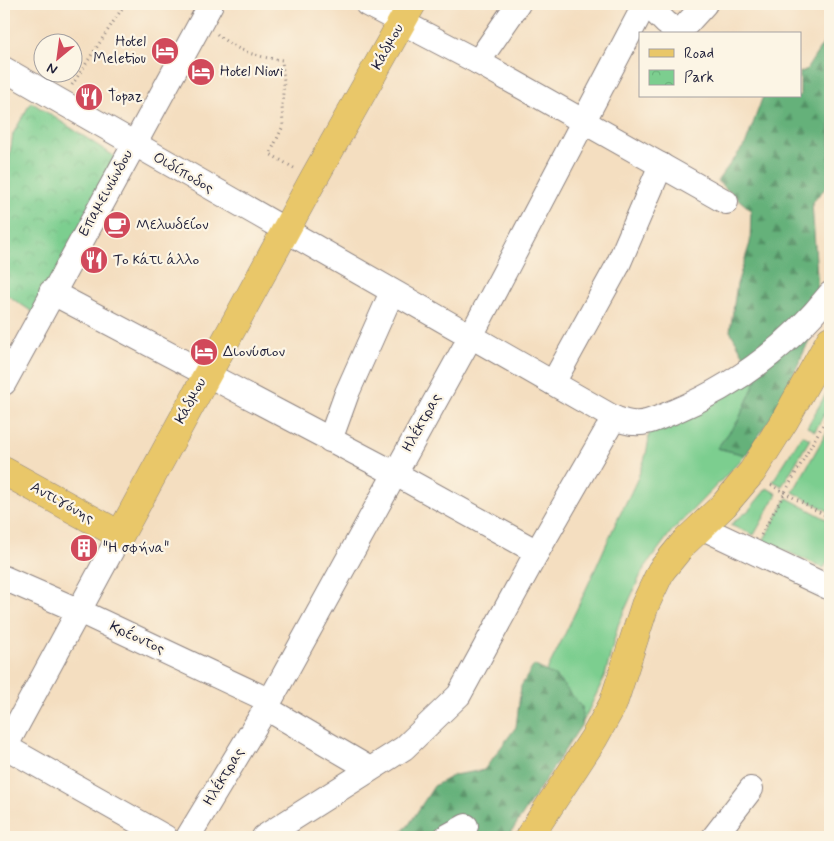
<svg xmlns="http://www.w3.org/2000/svg" width="834" height="841" font-family="Mynerve,sans-serif">
<style>
.grass{fill:#7cce8f;stroke:#4f7865}
.forest{fill:url(#forest-firs);stroke:#446a5a}
.park{fill:url(#park-crowns);stroke:#4f7865}
.lines{fill:none;stroke-linecap:round;stroke-linejoin:round}
.minor-casing{stroke:#8b807e;stroke-width:26}
.major-casing{stroke:#8b807e;stroke-width:29}
.path{stroke:#8b807e;stroke-width:3;stroke-dasharray:1 4;stroke-linecap:butt}
.minor{stroke:#fff;stroke-width:24}
.major{stroke:#e9c769;stroke-width:28}
.labels{text-anchor:middle;dominant-baseline:central;stroke-width:4.5;stroke-linejoin:round;paint-order:stroke}
.poi-label{font-size:15px;fill:#22223b;stroke:#fcf5e5;text-anchor:start}
.street-label{font-size:15px;fill:#22223b;stroke:#fcf5e5}
</style>
<defs>
<pattern id="forest-firs" width="22" height="20" patternUnits="userSpaceOnUse" patternTransform="scale(1.25)"><rect width="22" height="20" fill="#65b17a"/><path d="M5 1l3.5 6h-7zM16 11l3.5 6h-7z" fill="#539065"/></pattern>
<pattern id="park-crowns" width="20" height="18" patternUnits="userSpaceOnUse" patternTransform="scale(1.25)"><rect width="20" height="18" fill="#7cce8f"/><path d="M2 6a3 3 0 1 1 6 0M12 15a3 3 0 1 1 6 0" fill="none" stroke="#6bb17c"/></pattern>
</defs>
<rect width="100%" height="100%" fill="#fcf5e5"/>
<filter id="ink" filterUnits="userSpaceOnUse"><feTurbulence type="fractalNoise" baseFrequency=".02" numOctaves="2"/><feDisplacementMap in="SourceGraphic" scale="10" xChannelSelector="R" yChannelSelector="G"/><feConvolveMatrix kernelMatrix="1 2 1 2 8 2 1 2 1" color-interpolation-filters="sRGB"/></filter>
<filter id="wash" filterUnits="userSpaceOnUse"><feTurbulence type="fractalNoise" baseFrequency=".0096" numOctaves="4" result="noise"/><feDisplacementMap in="SourceGraphic" scale="20" xChannelSelector="R" yChannelSelector="G"/><feGaussianBlur stdDeviation="1.12" result="paint"/><feColorMatrix in="noise" values="0 0 0 0 0 0 0 0 0 0 0 0 0 0 0 0 0 1.4 0 .05"/><feComposite in="paint" operator="in"/></filter>
<g filter="url(#wash)">
<rect width="100%" height="100%" fill="#f4dec0"/>
<g class="grass">
<path d="M757,379L738,421L717,448L746,455L671,532L643,570L618,625L605,676L582,724V707L556,677L546,672C570,625 592,577 613,529C627,498 650,463 649,429Z"/>
<path d="M830,387V404L815,431L807,427Z"/>
<path d="M830,426V512L793,492Z"/>
<path d="M802,435L810,439L782,486L773,481Z"/>
<path d="M767,488L777,494L754,535L730,525L749,510Z"/>
<path d="M787,498L830,521V557L824,568L763,541Z"/>
</g>
<g class="forest">
<path d="M830,22V183L812,203L818,290L812,334L780,404L746,455L717,448L738,421L757,379L730,331L737,284L750,243L751,210L717,181L746,143L763,96H800V72L806,70L826,39Z"/>
<path d="M534,665L556,677L582,707V724L508,837H393L408,826L434,786L454,775L484,770L516,727L521,686Z"/>
</g>
<path class="park" d="M31,102L117,158L34,313L4,293V193L13,134Z"/>
</g>
<g filter="url(#ink)">
<g class="lines">
<defs>
<g id="minor">
<path d="M367,4L478,62L726,202"/>
<path d="M647,4L666,23L676,30L684,27L705,4"/>
<path d="M478,62L518,4"/>
<path d="M4,69L614,418C620,420 627,423 633,423C646,425 660,417 673,412C734,386 789,346 830,294"/>
<path d="M51,292L394,473L537,552"/>
<path d="M4,383L211,4"/>
<path d="M553,383L617,267L661,165"/>
<path d="M330,440L347,393L392,292"/>
<path d="M701,527L830,588"/>
<path d="M4,578L77,610L270,701"/>
<path d="M266,708L370,769"/>
<path d="M4,746L165,837"/>
<path d="M4,749L120,535"/>
<path d="M188,837L266,708L471,336L645,4"/>
<path d="M264,837L404,748L459,695L537,552L614,418"/>
<path d="M446,837L466,826"/>
<path d="M714,837L751,789"/>
</g>
<g id="major">
<path d="M4,471L120,535L314,178L412,4"/>
<path d="M529,837L594,738L613,704L645,605L661,571L683,544L724,505L752,472L785,420L830,340"/>
</g>
</defs>
<use href="#minor" class="minor-casing"/>
<use href="#major" class="major-casing"/>
<g class="path">
<path d="M217,34C236,51 257,57 282,60L284,81L282,105L283,126L270,154L294,168"/>
<path d="M72,85L125,4"/>
<path d="M4,122L8,124"/>
<path d="M771,485L830,518"/>
<path d="M761,535L830,412"/>
</g>
<use href="#minor" class="minor"/>
<use href="#major" class="major"/>
</g>
</g>
<defs>
<symbol id="hotel-disc" viewBox="-11 -11 22 22"><circle r="9.5" fill="#d1495b" stroke="#fcf5e5"/><path d="M-6-4.5h1.5V1H6V5H4.5V3h-9V5H-6ZM-4 0a1.8 1.8 0 1 1 3.6 0ZM.5 0V-2.5h3Q6-2.5 6 0Z" fill="#fff"/></symbol>
<symbol id="restaurant-disc" viewBox="-11 -11 22 22"><circle r="9.5" fill="#d1495b" stroke="#fcf5e5"/><path d="M-5-6h1v4h1v-4h1v4h1v-4h1v5L-1.5 .5V6h-2V.5L-5-1ZM5-6V6H3V1.5H1.5Q1.5-4 5-6Z" fill="#fff"/></symbol>
<symbol id="cafe-disc" viewBox="-11 -11 22 22"><circle r="9.5" fill="#d1495b" stroke="#fcf5e5"/><path d="M-5.5-4.5H6V0H3Q3 3.5 0 3.5H-2.5Q-5.5 3.5-5.5 0ZM3-3.2v2h1.7v-2ZM-6 4.5H4V6H-6Z" fill="#fff"/></symbol>
<symbol id="building-disc" viewBox="-11 -11 22 22"><circle r="9.5" fill="#d1495b" stroke="#fcf5e5"/><path d="M-4-6H4V6H1V3H-1V6H-4ZM-2.5-4.3h1.7v1.8h-1.7ZM.8-4.3h1.7v1.8H.8ZM-2.5-1h1.7V.8h-1.7ZM.8-1h1.7V.8H.8Z" fill="#fff"/></symbol>
</defs>
<g fill-rule="evenodd">
<use href="#hotel-disc" x="149" y="35" width="32" height="32"/>
<use href="#hotel-disc" x="185" y="56" width="32" height="32"/>
<use href="#restaurant-disc" x="73" y="81" width="32" height="32"/>
<use href="#cafe-disc" x="101" y="209" width="32" height="32"/>
<use href="#restaurant-disc" x="78" y="244" width="32" height="32"/>
<use href="#hotel-disc" x="188" y="336" width="32" height="32"/>
<use href="#building-disc" x="68" y="532" width="32" height="32"/>
</g>
<g class="labels">
<g class="poi-label">
<text x="146" y="42" text-anchor="end">Hotel<tspan x="146" dy="17">Meletiou</tspan></text>
<text x="220" y="72">Hotel Niovi</text>
<text x="108" y="97">Topaz</text>
<text x="136" y="225">Μελωδείον</text>
<text x="113" y="260">Το κάτι άλλο</text>
<text x="223" y="352">Διονύσιον</text>
<text x="103" y="548">"Η σφήνα"</text>
</g>
<g class="street-label">
<text transform="translate(388 47) rotate(-61)">Κάδμου</text>
<text transform="translate(183 173) rotate(30)">Οιδίποδος</text>
<text transform="translate(106 193) rotate(-61)">Επαμεινώνδου</text>
<text transform="translate(191 401) rotate(-62)">Κάδμου</text>
<text transform="translate(422 423) rotate(-61)">Ηλέκτρας</text>
<text transform="translate(62 503) rotate(29)">Αντιγόνης</text>
<text transform="translate(137 638) rotate(25)">Κρέοντος</text>
<text transform="translate(224 777) rotate(-59)">Ηλέκτρας</text>
</g>
</g>
<rect width="834" height="841" fill="none" stroke="#fcf5e5" stroke-width="20"/>
<rect x="639" y="32" width="162" height="65" fill="#fcf5e5" stroke="#a5a1a1"/>
<rect x="649" y="49" width="25" height="8" fill="#e9c769" stroke="#a5a1a1"/>
<text x="684" y="58" font-size="15" fill="#22223b">Road</text>
<rect x="649" y="70" width="25" height="15" fill="url(#park-crowns)" stroke="#a5a1a1"/>
<text x="684" y="82" font-size="15" fill="#22223b">Park</text>
<g transform="translate(58 58) rotate(209)"><circle r="24" fill="#fcf5e5" stroke="#a5a1a1"/>
<path d="M0-4L9 19L0 12L-9 19Z" fill="#d1495b"/>
<text y="-8" font-size="14" font-weight="bold" text-anchor="middle" fill="#22223b">N</text>
</g>
</svg>
